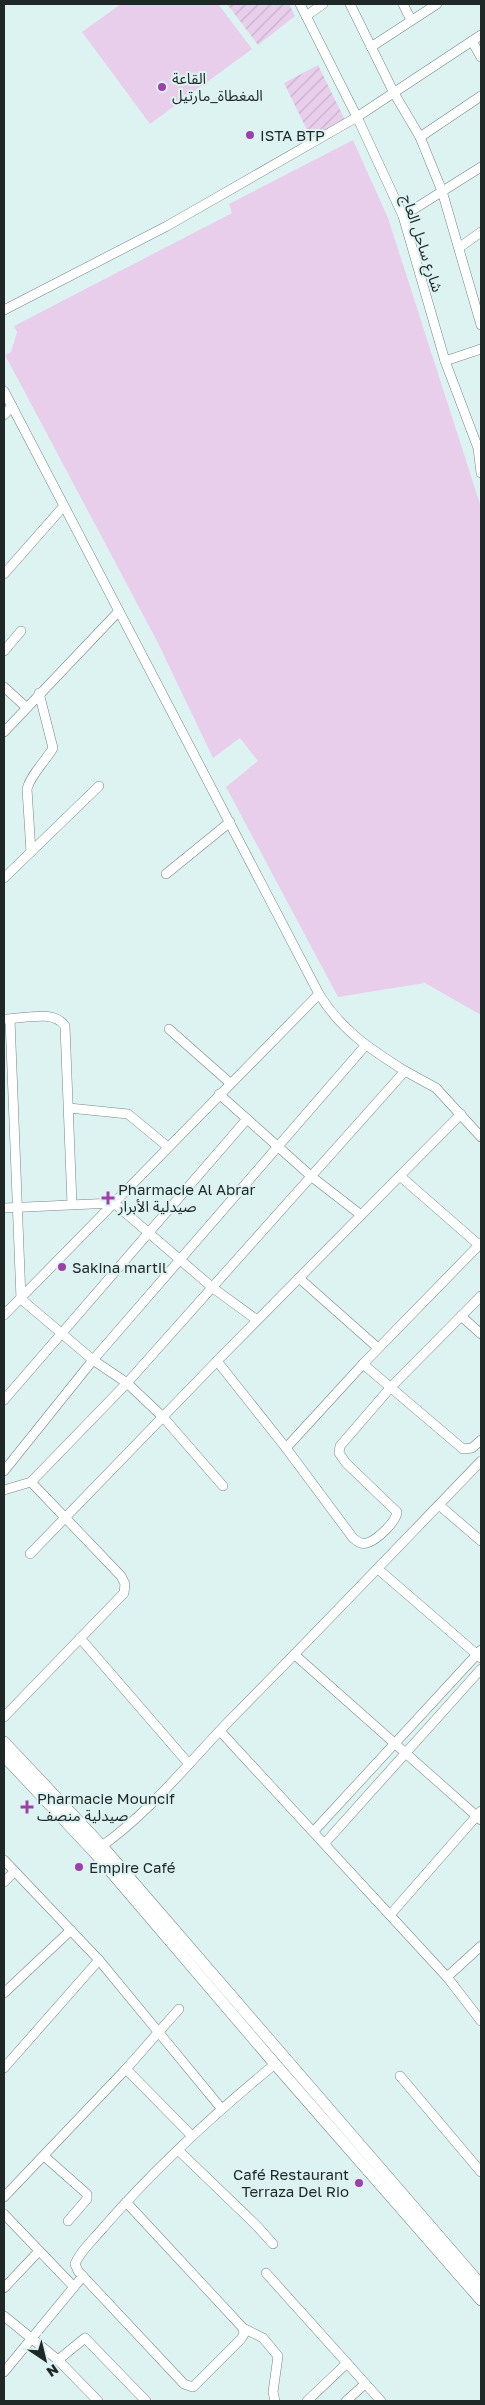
<svg xmlns="http://www.w3.org/2000/svg" width="485" height="2405" font-family="'Golos Text','Noto Sans Arabic',sans-serif">
<style>
.green{fill:#e9ceec}
.garden{fill:url(#garden-furrows)}
.lines{fill:none;stroke-linecap:round;stroke-linejoin:round}
.minor-casing{stroke:#738786;stroke-width:10}
.tertiary-casing{stroke:#738786;stroke-width:12}
.minor{stroke:#fff;stroke-width:9}
.tertiary{stroke:#fff;stroke-width:11}
.poi-dot{fill:#9d40a9;stroke:#ddf3f2;stroke-width:2}
.labels{text-anchor:middle;dominant-baseline:central;stroke-width:4;stroke-linejoin:round;paint-order:stroke}
.poi-label{font-size:15px;fill:#1f2727;stroke:#ddf3f2;text-anchor:start}
.street-label{font-size:15px;fill:#1f2727;stroke:#ddf3f2}
</style>
<defs>
<pattern id="garden-furrows" width="10" height="10" patternUnits="userSpaceOnUse" patternTransform="scale(1.25)"><rect width="10" height="10" fill="#e9ceec"/><path d="M-1 1l2-2M0 10L10 0M9 11l2-2" fill="none" stroke="#c7b1ca"/></pattern>
</defs>
<rect width="100%" height="100%" fill="#ddf3f2"/>
<g class="green">
<path d="M121,4H218L252,49L150,124L82,32Z"/>
<path d="M353,140L388,218L481,507V1015L425,983L338,997L226,787L258,761L240,738L213,758L157,641L5,355L11,352L17,332L14,326L232,213L229,204Z"/>
</g>
<g class="garden">
<path d="M227,4H289L295,16L258,45Z"/>
<path d="M318,65L345,120L314,136L312,133L309,134L284,83Z"/>
</g>
<g class="lines">
<defs>
<g id="minor">
<path d="M300,4L357,117L403,216L445,361L478,448L481,473"/>
<path d="M350,4L394,93L420,137L442,191L481,325"/>
<path d="M403,4L411,20"/>
<path d="M306,16L323,4"/>
<path d="M472,41L481,57"/>
<path d="M371,47L437,4"/>
<path d="M420,137L481,96"/>
<path d="M403,216L481,167"/>
<path d="M460,247L481,232"/>
<path d="M4,310L167,226L357,117L481,35"/>
<path d="M445,361L481,349"/>
<path d="M4,391L319,994C341,1030 370,1049 405,1071"/>
<path d="M4,415L12,406"/>
<path d="M4,574L63,507"/>
<path d="M4,651L21,631"/>
<path d="M4,687L26,707"/>
<path d="M4,732L119,611"/>
<path d="M31,852L27,789C31,774 45,762 53,748L39,693"/>
<path d="M166,874L230,822"/>
<path d="M4,878L99,786"/>
<path d="M4,1019C22,1019 54,1009 65,1026L72,1204"/>
<path d="M10,1019L21,1299L93,1360L127,1383L163,1417L223,1486"/>
<path d="M169,1029L230,1083"/>
<path d="M219,1094L312,1177L361,1215"/>
<path d="M69,1108L128,1114L168,1147"/>
<path d="M400,1176L479,1245"/>
<path d="M4,1208L114,1203L213,1288L257,1320"/>
<path d="M299,1278L378,1348"/>
<path d="M4,1315L319,994"/>
<path d="M461,1316L481,1334"/>
<path d="M217,1361L286,1448L353,1538C357,1541 361,1545 367,1543C377,1540 396,1522 397,1512L346,1463L339,1453L340,1446L391,1387L481,1296"/>
<path d="M363,1364L463,1449L472,1448L481,1440"/>
<path d="M4,1400L247,1119"/>
<path d="M286,1448L363,1364L481,1243"/>
<path d="M4,1471L93,1360L365,1046"/>
<path d="M4,1490L31,1482L127,1383L405,1071L436,1088L481,1137"/>
<path d="M439,1505L481,1541"/>
<path d="M30,1554L217,1361L461,1114"/>
<path d="M378,1569L481,1658"/>
<path d="M80,1638L189,1764"/>
<path d="M295,1655L481,1820"/>
<path d="M4,1717L124,1593L125,1584L121,1576L31,1482"/>
<path d="M220,1731L447,1977L481,2021"/>
<path d="M314,1831L481,1650"/>
<path d="M325,1843L481,1669"/>
<path d="M102,1846C152,1810 189,1762 231,1719C315,1634 398,1547 481,1461"/>
<path d="M4,1860L99,1960L221,2108"/>
<path d="M4,1882L14,1872"/>
<path d="M390,1915L481,1811"/>
<path d="M447,1977L481,1946"/>
<path d="M4,1993L71,1930"/>
<path d="M4,2068L99,1960"/>
<path d="M126,2069L192,2136"/>
<path d="M400,2076L481,2172"/>
<path d="M178,2150L257,2226L273,2244"/>
<path d="M44,2156L87,2194V2199L68,2221"/>
<path d="M4,2197L126,2069L179,2009"/>
<path d="M126,2202L243,2328L244,2334L241,2339L193,2387L184,2384L78,2271L75,2264C80,2251 94,2239 103,2228C155,2168 214,2114 275,2064"/>
<path d="M4,2214L74,2287"/>
<path d="M266,2273L381,2401"/>
<path d="M4,2288L39,2251"/>
<path d="M4,2316L58,2360L98,2401"/>
<path d="M243,2328L263,2338L278,2356L273,2392L275,2401"/>
<path d="M58,2360L85,2338L146,2401"/>
<path d="M4,2372L83,2276"/>
<path d="M307,2401L347,2363"/>
<path d="M346,2401L365,2384"/>
</g>
<g id="tertiary">
<path d="M4,1742L102,1846L481,2285"/>
<path d="M4,1756L95,1853L275,2064L481,2300"/>
</g>
</defs>
<use href="#minor" class="minor-casing"/>
<use href="#tertiary" class="tertiary-casing"/>
<use href="#minor" class="minor"/>
<use href="#tertiary" class="tertiary"/>
</g>
<g class="poi-dot">
<circle cx="162" cy="87" r="5"/>
<circle cx="250" cy="135" r="5"/>
<path d="M105.5 1190.5h5v5h5v5h-5v5h-5v-5h-5v-5h5z"/>
<circle cx="62" cy="1267" r="5"/>
<path d="M24.5 1799.5h5v5h5v5h-5v5h-5v-5h-5v-5h5z"/>
<circle cx="79" cy="1867" r="5"/>
<circle cx="359" cy="2183" r="5"/>
</g>
<g class="labels">
<g class="poi-label">
<text x="172" y="78">القاعة<tspan x="172" dy="17">المغطاة_مارتيل</tspan></text>
<text x="260" y="135">ISTA BTP</text>
<text x="118" y="1189">Pharmacie Al Abrar<tspan x="118" dy="17">صيدلية الأبرار</tspan></text>
<text x="72" y="1267">Sakina martil</text>
<text x="37" y="1798">Pharmacie Mouncif<tspan x="37" dy="17">صيدلية منصف</tspan></text>
<text x="89" y="1867">Empire Café</text>
<text x="349" y="2174" text-anchor="end">Café Restaurant<tspan x="349" dy="17">Terraza Del Rio</tspan></text>
</g>
<g class="street-label">
<text transform="translate(423 243) rotate(72)">شارع ساحل العاج</text>
</g>
</g>
<rect width="485" height="2405" fill="none" stroke="#1f2727" stroke-width="10"/>
<g transform="translate(45 2360) rotate(145)" stroke="#ddf3f2" stroke-width="4" paint-order="stroke">
<path d="M0-4L9 19L0 12L-9 19Z" fill="#1f2727"/>
<text y="-8" font-size="14" font-weight="bold" text-anchor="middle" fill="#1f2727">N</text>
</g>
</svg>
